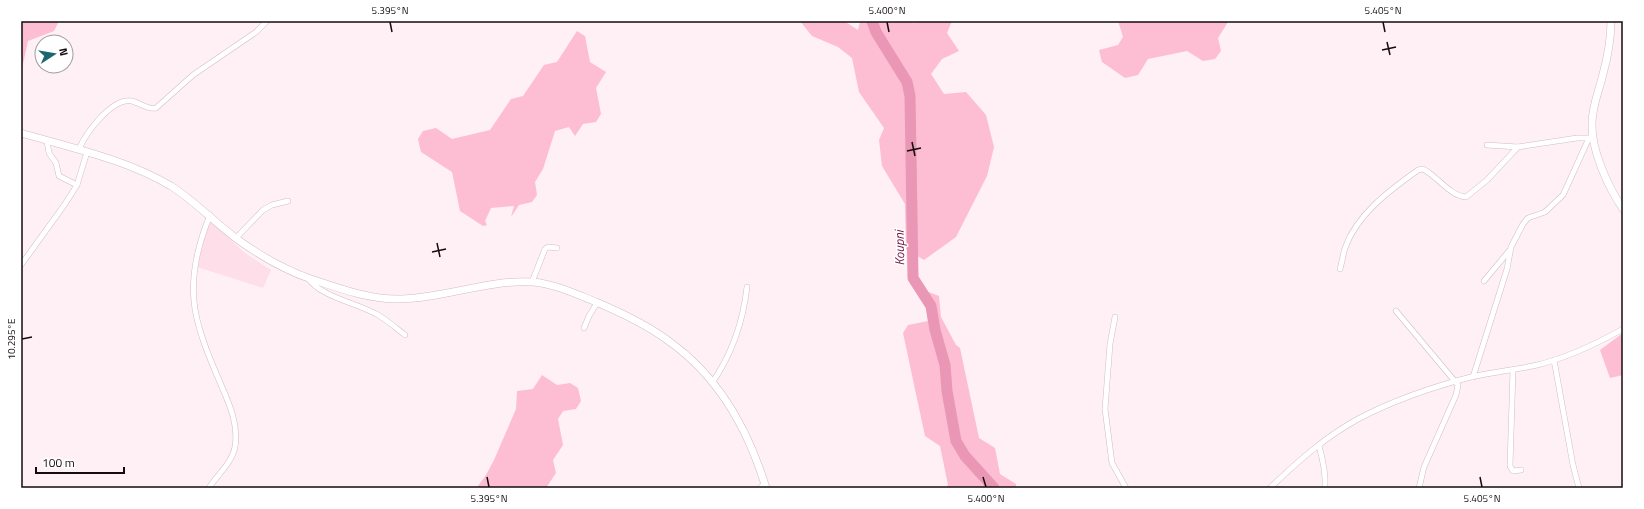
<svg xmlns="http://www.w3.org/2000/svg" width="1644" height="509" font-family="'Titillium Web',sans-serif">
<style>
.built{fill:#fedee8}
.green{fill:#fdbdd3}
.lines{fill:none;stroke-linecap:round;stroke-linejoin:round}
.river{stroke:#e997b4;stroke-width:11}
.street-casing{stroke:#d3bcc3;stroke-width:6}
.secondary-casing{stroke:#d3bcc3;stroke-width:8}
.street{stroke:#fff;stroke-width:5}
.secondary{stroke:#fff;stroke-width:7}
.ticks{fill:none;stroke:#130b0e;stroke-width:1.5}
.labels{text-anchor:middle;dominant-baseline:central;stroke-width:3;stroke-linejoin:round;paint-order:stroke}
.water-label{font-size:13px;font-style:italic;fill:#721342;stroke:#fff}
.neatline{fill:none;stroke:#130b0e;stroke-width:1.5}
.ticks-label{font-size:10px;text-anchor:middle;fill:#130b0e}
</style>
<rect width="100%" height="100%" fill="#fff0f5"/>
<path class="built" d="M211,222L245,253L271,270L263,288L197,267L199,250L207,227Z"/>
<g class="green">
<path d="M21,21H59L54,31L28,41L21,73Z"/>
<path d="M800,21H844L858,30L860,21H909L914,23L916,21H952L947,33L959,51L942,59L931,74L944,94L966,92L986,115L994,147L987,176L956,237L924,260L906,249L905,204L882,166L879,140L884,128L859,92L852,58L838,47L812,36Z"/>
<path d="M1118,21H1226L1228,22L1218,38L1221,51L1215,59L1203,61L1187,51L1148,59L1138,75L1125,78L1102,62L1099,50L1118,45L1123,37Z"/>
<path d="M577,31L585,36L590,62L606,72L596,88L601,114L596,122L583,124L575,136L569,127L555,131L543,169L535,182L537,195L532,202L519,205L511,217L514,206L491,208L485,221L487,225L483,226L460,211L452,172L421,152L418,139L423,131L436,128L452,139L490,130L511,99L523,96L544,65L557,62Z"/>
<path d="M923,290L939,296L941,317L956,345L960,348L979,438L995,448L1000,474L1016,484V488H946L948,485L940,446L925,436L903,333L908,325L928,321Z"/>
<path d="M1623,333V375L1610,378L1600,350Z"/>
<path d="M542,375L557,385L570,383L578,388L581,401L576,409L563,411L558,419L563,445L553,460L556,473L546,488H478V486L486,475L494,460L516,409L517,391L533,389Z"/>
</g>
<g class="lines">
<path class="river" d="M872,21L876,32L907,82L910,96L913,278L931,306L935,330L945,365L947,391L956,441L965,456L994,488"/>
<defs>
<g id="street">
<path d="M47,141L49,153L56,163L59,176L77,185"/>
<path d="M1487,145L1518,147L1577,138H1591"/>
<path d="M79,149C86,133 112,97 132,101C140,103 148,110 156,108L193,75L256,32L267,21"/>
<path d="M236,238L263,210L272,205L288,201"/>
<path d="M21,265L65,204L77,185L87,152"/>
<path d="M1340,269C1342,262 1343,255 1345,248C1357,214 1390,190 1418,170L1423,169C1437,176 1450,196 1466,197L1487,180L1518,147"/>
<path d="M308,278C320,297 358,303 378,315C387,320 396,328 405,335"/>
<path d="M1484,281L1509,251"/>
<path d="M532,282L545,249L548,247L557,248"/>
<path d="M1396,311L1458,385L1456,395L1424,467L1419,488"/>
<path d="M1115,317L1110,344L1105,409L1112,463L1126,488"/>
<path d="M584,328L589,316L597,303"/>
<path d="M1554,360L1573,465L1579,488"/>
<path d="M1513,370L1510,466L1513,471L1521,470"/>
<path d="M1473,377L1507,269L1511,247L1523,224L1528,218L1545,212L1563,195L1589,138"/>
<path d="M712,383C732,354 743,322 747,287"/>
<path d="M1319,446C1323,460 1326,473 1325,488"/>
<path d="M209,488C217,475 232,463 235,447C239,423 228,401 219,380C209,357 196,326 194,301C191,271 199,242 210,215"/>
<path d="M760,488L764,484"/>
<path d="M1270,488C1297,462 1325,437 1358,419C1394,400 1432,387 1471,377C1493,372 1515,370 1537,365C1567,358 1596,344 1623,329"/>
</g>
<g id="secondary">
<path d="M1611,21C1611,40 1607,60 1602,78C1598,93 1592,108 1592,123C1591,150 1608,187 1623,209"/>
<path d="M21,133C72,148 125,159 171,186C196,202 214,222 237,239C259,255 285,270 311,279C338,288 368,299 397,299C441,299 490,279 533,282C555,284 576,294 596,302C622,313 648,325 670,342C719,377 749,432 766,488"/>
</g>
</defs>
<use href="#street" class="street-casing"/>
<use href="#secondary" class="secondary-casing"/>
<use href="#street" class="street"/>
<use href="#secondary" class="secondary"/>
</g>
<path class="ticks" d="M390,22L392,32M887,22L889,32M1383,22L1385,32M1387,42L1390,55M1382,50L1396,47M912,142L915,156M907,151L921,148M437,243L440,257M432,252L446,249M22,339L32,337M487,477L489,487M983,477L986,487M1480,477L1482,487"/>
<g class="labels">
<g class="water-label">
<text transform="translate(899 248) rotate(-91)">Koupni</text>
</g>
</g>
<rect width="1644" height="509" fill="none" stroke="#ffffff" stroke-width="44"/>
<g transform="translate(54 54) rotate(78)"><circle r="19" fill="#ffffff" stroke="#a19d9f"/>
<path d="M0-3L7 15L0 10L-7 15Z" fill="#1b6770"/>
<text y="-6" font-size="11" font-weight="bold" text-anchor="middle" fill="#130b0e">N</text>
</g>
<path d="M36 467v6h88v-6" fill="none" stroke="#130b0e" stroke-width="2"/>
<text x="42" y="467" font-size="12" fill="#130b0e" stroke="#ffffff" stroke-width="3" paint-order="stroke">100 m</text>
<rect x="22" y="22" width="1600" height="465" class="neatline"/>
<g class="ticks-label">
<text x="390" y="14">5.395°N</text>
<text x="887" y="14">5.400°N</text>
<text x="1383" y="14">5.405°N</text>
<text transform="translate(11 339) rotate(-90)" y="4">10.295°E</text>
<text x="489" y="502">5.395°N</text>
<text x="986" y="502">5.400°N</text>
<text x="1482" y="502">5.405°N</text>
</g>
</svg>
